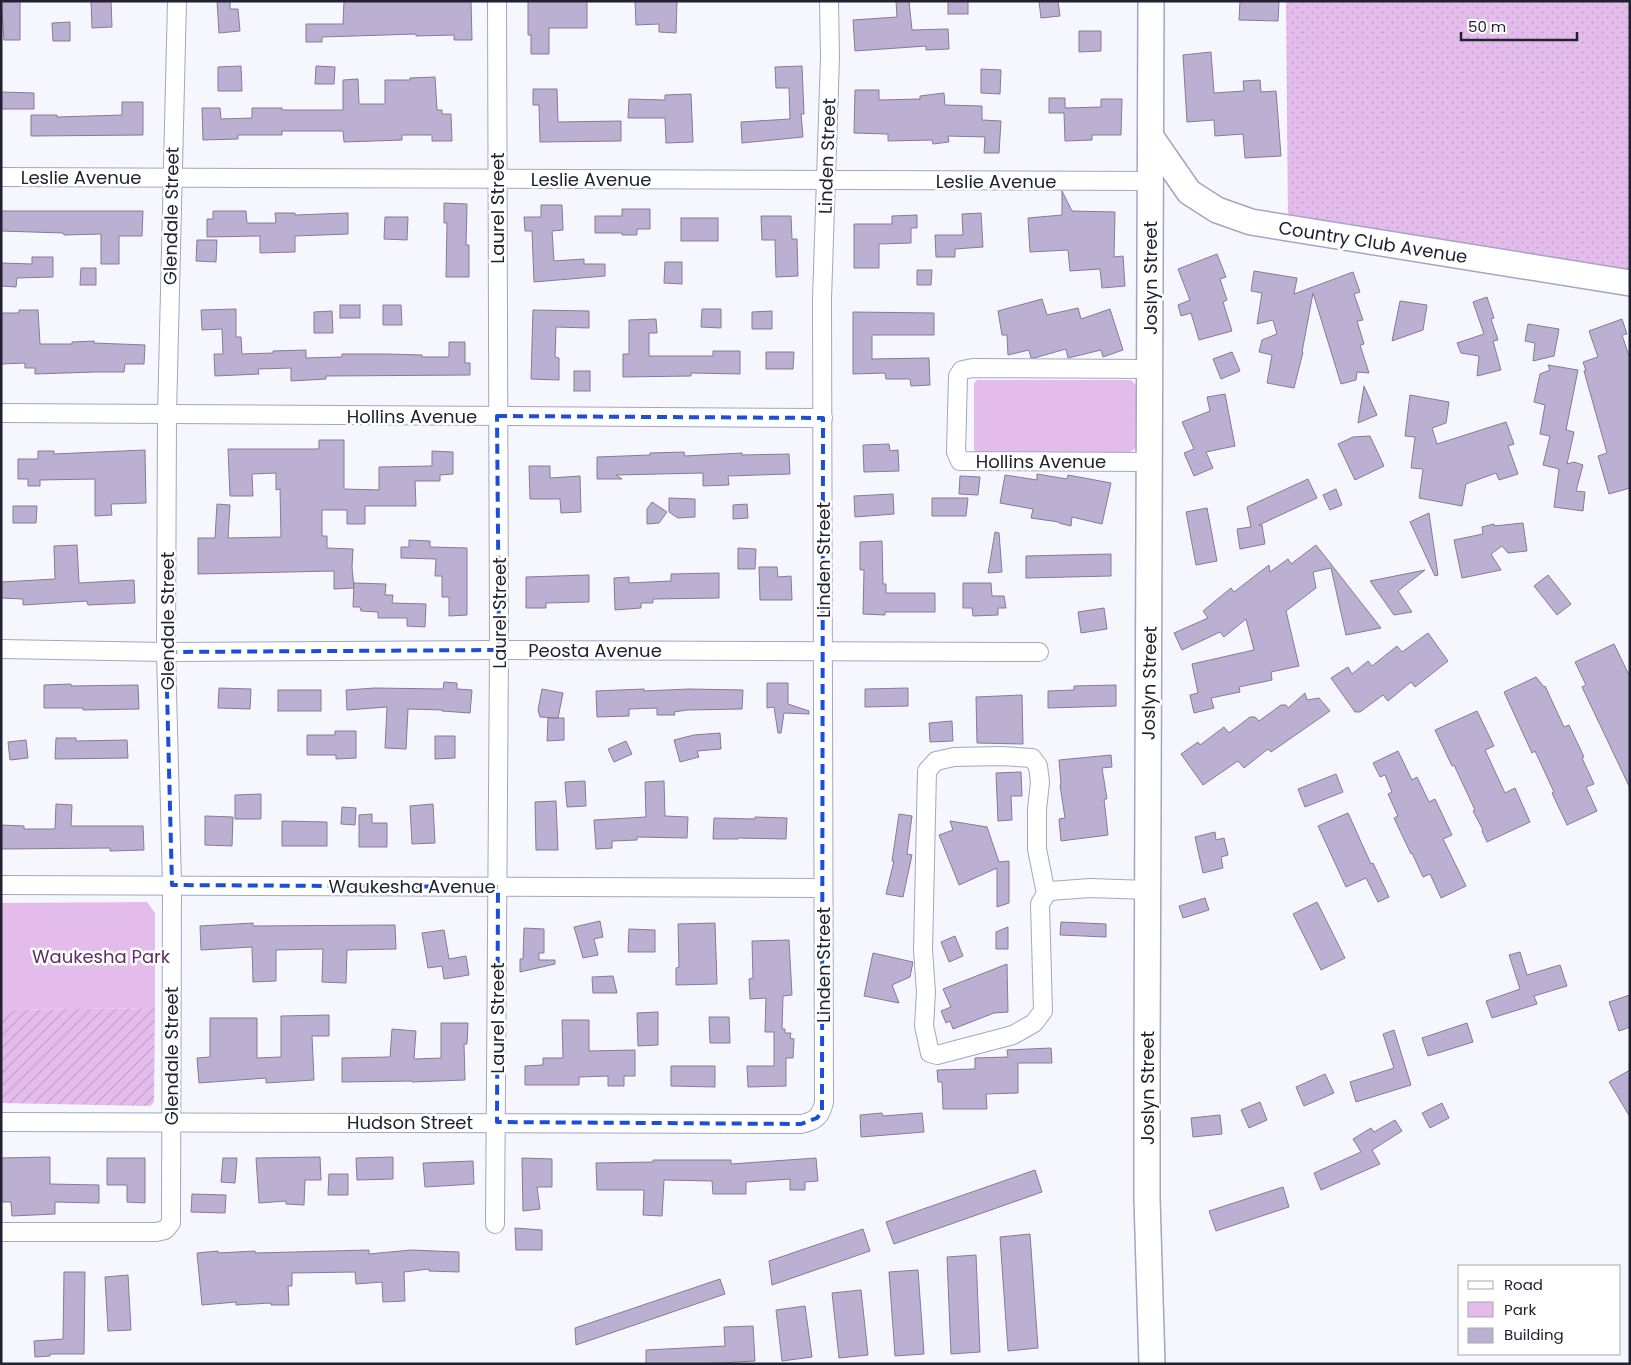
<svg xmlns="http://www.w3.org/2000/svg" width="1631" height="1365" font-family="Poppins,sans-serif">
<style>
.grass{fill:url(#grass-dots)}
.park{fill:#e4bceb}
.garden{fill:url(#garden-furrows)}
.building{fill:#bcb0d2;stroke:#867a9a}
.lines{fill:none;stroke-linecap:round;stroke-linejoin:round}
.street-casing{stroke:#a2a5c7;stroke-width:20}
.secondary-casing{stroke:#a2a5c7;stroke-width:28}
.street{stroke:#fff;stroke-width:18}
.secondary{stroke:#fff;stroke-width:25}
.marked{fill:none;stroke:#1d4ed8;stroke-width:4;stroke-dasharray:10 6;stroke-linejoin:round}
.labels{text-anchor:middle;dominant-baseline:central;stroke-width:5;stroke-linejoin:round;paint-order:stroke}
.street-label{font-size:18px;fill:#21222f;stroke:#fff}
.park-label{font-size:18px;fill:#5d2c66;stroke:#fff}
</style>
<defs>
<pattern id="grass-dots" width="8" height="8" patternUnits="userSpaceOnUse" patternTransform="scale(1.25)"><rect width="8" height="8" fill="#e4bceb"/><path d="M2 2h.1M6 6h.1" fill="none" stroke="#c3a1ca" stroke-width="1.8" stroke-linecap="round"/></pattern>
<pattern id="garden-furrows" width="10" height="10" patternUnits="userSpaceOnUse" patternTransform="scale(1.25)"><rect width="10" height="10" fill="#e4bceb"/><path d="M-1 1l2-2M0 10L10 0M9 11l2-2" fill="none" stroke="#c3a1ca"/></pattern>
</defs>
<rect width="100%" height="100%" fill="#f5f6fe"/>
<path class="grass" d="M1286,1H1630V271L1288,220Z"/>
<g class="park">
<path d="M977,380H1131L1139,388L1138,447L1130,452H975L974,449V383Z"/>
<path d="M147,902L155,913V1008L1,1010V903Z"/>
</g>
<path class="garden" d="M155,1008L154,1102L150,1106L1,1103V1010Z"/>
<g class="building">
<path d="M1,1H20V40H4Z"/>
<path d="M91,1H111L112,27L92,28Z"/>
<path d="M217,1H230V9H238L240,31L219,33Z"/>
<path d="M344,1H471L472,40H454V35L416,36V34L322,37V42H306V24H343Z"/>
<path d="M528,1H587V28H549V54H531V35H528Z"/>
<path d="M635,1H677L676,33L659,32V24L636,25Z"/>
<path d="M896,1H909L912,30L948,29L949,49L926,50V46L855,51L853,20L897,17Z"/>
<rect x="948" y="1" width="20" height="13"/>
<path d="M1039,1H1058L1060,16L1041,18Z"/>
<path d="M1240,1H1279L1278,21L1239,20Z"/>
<path d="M70,22V41H53L52,23Z"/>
<path d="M1079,31H1101V51L1079,52Z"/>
<path d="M1211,52L1214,93L1244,91L1243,81L1260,80L1261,92L1276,91L1281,156L1245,158L1243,134L1215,136L1214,120L1187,122L1183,55Z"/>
<path d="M241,66L242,91H218V67Z"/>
<path d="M316,66L335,67L334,84H315Z"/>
<path d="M802,66L804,114H801L803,137L742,143L741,122L790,119L789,88H776L775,67Z"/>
<path d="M981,69L1001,70L1000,94L981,93Z"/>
<path d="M435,77L437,110H442V114H451L452,141H432V135H402V140L344,142L343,131H282V135H238V139L203,140L202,108H220L221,119L252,118V108H282V110H343V80L358,79L359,104H385V80H410V78Z"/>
<path d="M533,89H557L558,122L621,121V141L540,142L539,105H533Z"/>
<path d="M855,90H879V100L920,99V96L944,93L945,105L982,106V120L1001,121L999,153H984L985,137L948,136L949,142L933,144L932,140L888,141V134L854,133Z"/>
<path d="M1,92L34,93V109H1Z"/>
<path d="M691,94L693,142L666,143L665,118H628L629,99L665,100V95Z"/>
<path d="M1049,98H1065V108L1101,107V99H1122L1121,135H1092V140L1065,141L1064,113H1049Z"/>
<path d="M122,102H143V135L31,136V115H57V117L122,115Z"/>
<path d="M1062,191L1072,211L1115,212L1114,257L1123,256L1125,286L1102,288L1100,269L1070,271L1068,250L1030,252L1028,218L1062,215Z"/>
<path d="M444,203L467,204L466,245H469V277H446L447,223H444Z"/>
<path d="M541,205H562L563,230L552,231L554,261L584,259V264H605V276L534,282L532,231H525L524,217H541Z"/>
<path d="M622,209H650V229H637V235H622V233H595V216H622Z"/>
<path d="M1,211H143L142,236H119V264H101V234L64,235L63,233L1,231Z"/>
<path d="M213,211H246L247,223H276L275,213H295V215L348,213V234L295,236V252L260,253V236L207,237V219H213Z"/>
<path d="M981,213L983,247L955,249V257H936L935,235H963L962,214Z"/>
<path d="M917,215V228H911V243L879,244V268H854V224H892V216Z"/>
<path d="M761,216H791L792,239H797L798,276L776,277L775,240H762Z"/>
<path d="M385,217H408L407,240L384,239Z"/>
<rect x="681" y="218" width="37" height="23"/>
<path d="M197,240H217L216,262L196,261Z"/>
<path d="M1217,254L1226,277L1220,279L1227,300L1223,302L1232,331L1199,340L1191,313L1181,316L1178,305L1190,300L1178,269Z"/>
<path d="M32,257H53V277L17,278L16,287L1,286V263L32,264Z"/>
<path d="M665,262H682V284L664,283Z"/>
<path d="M81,268H96V285H80Z"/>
<path d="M917,270H932L931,285H917Z"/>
<path d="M1254,271L1297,278L1294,294L1353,272L1360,292L1354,294L1363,320L1357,321L1364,344L1360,345L1369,373L1357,372L1356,380L1341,384L1313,293L1302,352H1303L1294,388L1267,383L1272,355L1259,352L1262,340L1277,334L1273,320L1257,324L1262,293L1251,291Z"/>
<path d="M1487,297L1494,318L1491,319L1498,340L1493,341L1501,370L1477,376L1479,356L1461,353L1457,343L1484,334L1473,302Z"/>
<path d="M1042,299L1047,315L1078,308L1081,319L1110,309L1123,350L1103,357L1101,350L1068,358L1066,349L1034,358H1031L1029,350L1008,355L1007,335H1002L998,311Z"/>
<path d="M1400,301L1427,305L1423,330L1392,341Z"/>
<rect x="340" y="305" width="20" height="13"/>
<path d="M383,305H401L402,325H383Z"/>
<path d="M236,309V337H241L242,354L273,353V351L306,350V358L342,357V354H386L422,355V357H449V342H465V363H470V375L326,376V379L291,381V368L258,369L259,374L215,376L214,354H223L222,329L202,330L201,310Z"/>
<path d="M702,309H721V328L701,327Z"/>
<path d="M19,310H38L40,344H72V342L94,341V343L145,345L144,364H125L124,372H95L35,374V368H25V363L1,364V313H19Z"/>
<path d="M533,310L589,311V328L556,327L555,357L559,358V380L531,379Z"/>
<path d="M332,311L333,333H314V312Z"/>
<path d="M772,311V329H752V312Z"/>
<path d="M853,312L934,313V335H872V359L929,358L930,385L911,386L910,379H886L885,373L853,374Z"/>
<path d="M656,319L657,333H649V356H713V351H740V374L691,373V376L623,377V354H629V320Z"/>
<path d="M1622,319L1627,334L1622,335L1630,359V488L1609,494L1598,456L1607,453L1584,371H1586L1583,362L1598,357L1589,331Z"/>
<path d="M1528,324L1559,329L1554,356L1533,361L1535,343L1525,341Z"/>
<path d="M766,352H794L793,369H766Z"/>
<path d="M1232,352L1240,371L1221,379L1213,359Z"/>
<path d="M1548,365L1578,370L1566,430L1574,432L1567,464L1574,462L1583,465L1576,491L1585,492L1583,511L1554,507L1559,469L1543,465L1550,436L1540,434L1545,405L1534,402L1540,374L1550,370Z"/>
<rect x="574" y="371" width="16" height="20"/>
<path d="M1364,386L1377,415L1358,423Z"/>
<path d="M1225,394L1235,446L1206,452L1213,468L1194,476L1184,453L1194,449L1182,422L1210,411L1207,397Z"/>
<path d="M1410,395L1449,402L1446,423L1432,428L1437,444L1506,422L1514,444L1508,446L1518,474L1499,480L1496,473L1466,484L1462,506L1419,498L1423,469L1411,468L1415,437L1405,436Z"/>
<path d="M1370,436L1384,466L1355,480L1338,444L1353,437Z"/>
<path d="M319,440H344V489L379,490V467L432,466V451L453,452V474L440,475V481H415L416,506H365V524H347V510H322V536H327V548L353,549L352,567L354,588L334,589V571L198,574V538H215L217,504L230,505L228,538L281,537L280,489L276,490V473L252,474L253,496H230L228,449H319Z"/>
<path d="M889,444L890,451L898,450L899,471L864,472L863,445Z"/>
<path d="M145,450L146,503L111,504L112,515L95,516V479L40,480V486H28V479H18V459H38V451H54V454Z"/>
<path d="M684,452L685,456L742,453V455L789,454L790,474L728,476L729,485L703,486V473L616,475L622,479H597V457L650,455V453Z"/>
<path d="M529,466H550V478L580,476L581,512L561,513L560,499H530Z"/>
<path d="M1037,474L1067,479L1068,475L1111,483L1102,524L1072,517L1071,526L1059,523V522L1031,518L1033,509L1000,503L1005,475L1037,480Z"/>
<path d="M960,476L980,477L978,495L959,494Z"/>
<path d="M1308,479L1317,498L1259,525H1262L1265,544L1240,549L1237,529L1251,527L1247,507Z"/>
<path d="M1336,489L1342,505L1330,510L1323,495Z"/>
<path d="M893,494L894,514L855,517L854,496Z"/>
<path d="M669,498L695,499V517L678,518L669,512Z"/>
<path d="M932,498H968L966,516H932Z"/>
<path d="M652,502L667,512L659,523L647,524V509Z"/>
<path d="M747,504L748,518L733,519V505Z"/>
<path d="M13,506H37L36,523H13Z"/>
<path d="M1207,508L1217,561L1196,565L1186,512Z"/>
<path d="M1429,513L1438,575L1435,576L1410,522Z"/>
<path d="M1523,523L1527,551L1508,553L1502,546L1491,554L1501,570L1462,578L1454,540L1483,534L1482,527L1494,524V526Z"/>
<path d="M995,532L999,533L1002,572L988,573Z"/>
<path d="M409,540L430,541V547L467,548V615L449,616V597H442V576H435L436,559L401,558V547H409Z"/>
<path d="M882,541L883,584H886V593H935V612H885V615L863,614L864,570H860V542Z"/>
<path d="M77,545L79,583L134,580L135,603L88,605L87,601L23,605V599L1,598V582L55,579L54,546Z"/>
<path d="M1316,545L1381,628L1346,635L1331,568L1313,572L1316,588L1286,611L1299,666L1271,672L1272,680L1239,687L1240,692L1211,698L1214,708L1194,713L1190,695L1198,693L1192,664L1254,650L1246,619L1224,637L1220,632L1182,650L1174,633L1208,618L1203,611L1231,588L1234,592L1269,565L1270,572L1288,559L1291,564Z"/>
<path d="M738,548L756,549L755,569H738Z"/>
<path d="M1111,554V576L1026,578V556Z"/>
<path d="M759,567H777L778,577L791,576L792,600H760Z"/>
<path d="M1425,570L1398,591L1412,612L1394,615L1370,581Z"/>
<path d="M719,573V598L653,599V603H641V608L615,610L614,578L629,577V583L671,581V574Z"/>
<path d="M589,575V602L546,603V608H526V577Z"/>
<path d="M1548,575L1571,604L1557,615L1534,586Z"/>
<path d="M354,583L386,584L385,595H393L392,603L426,604L425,627L407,626V618H378V612L361,611L360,607H353Z"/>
<path d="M963,583H991L992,596H1004L1006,608H998V615L973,616L972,608H963Z"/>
<path d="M1104,608L1107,629L1081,633L1078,612Z"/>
<path d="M1428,633L1448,661L1415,687L1411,682L1388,701L1383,695L1360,712H1355L1331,678L1348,667L1352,674L1368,661L1372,666L1397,646L1402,652Z"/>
<path d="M1614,644L1630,677V788L1582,687L1586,685L1575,662Z"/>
<path d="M1536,677L1544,687L1545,686L1564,727L1569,725L1584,757L1582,758L1594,784L1586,787L1597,811L1567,825L1552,793L1554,792L1535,751L1532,753L1504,692Z"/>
<path d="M444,682L457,683V689L472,690L470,713L442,711V710L408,709L406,749L385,748L387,707L347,710L346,690L375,688L443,689Z"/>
<path d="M767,683H788V704L809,711V714L784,713L781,733H778L774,707L767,708Z"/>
<path d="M71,684V686L138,685L139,709L83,710V708H44V685Z"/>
<path d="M1116,685V706L1048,708V691L1074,690V686Z"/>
<path d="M219,688L251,689L250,709L218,708Z"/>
<path d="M908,688V706L865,707V689Z"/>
<path d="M542,689L563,693L558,718H564V740L547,741L548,718H558L540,717L538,710Z"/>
<path d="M644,689V691L689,689L743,690L742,709L687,710L674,712L675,715H657V708L629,709V716L597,717L596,691Z"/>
<rect x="278" y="690" width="43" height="21"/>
<path d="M1305,693L1307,700L1319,698L1330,711L1271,752L1268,749L1244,768L1238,761L1203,785L1181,754L1198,742L1200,745L1224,727L1229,733L1250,717H1255L1259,721L1281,705H1286L1288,708Z"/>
<path d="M1022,695L1023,744L977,743L976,697Z"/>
<path d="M1477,711L1494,746L1485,750L1505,793L1515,788L1530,822L1487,842L1482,831L1483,830L1473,811L1475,810L1454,765L1452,766L1435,730Z"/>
<path d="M952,721L953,741L930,742L929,723Z"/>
<path d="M335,731H356V758L336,759V755H307V735H335Z"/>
<path d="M720,733L721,749L697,751L699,757L680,762L674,740L694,735Z"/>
<path d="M435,736H455V758L435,759Z"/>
<path d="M56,738H76V741L127,740L128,758L55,759Z"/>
<path d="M26,740L28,758L10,760L8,742Z"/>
<path d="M626,741L632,754L614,762L608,749Z"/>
<path d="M1398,751L1412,780L1417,777L1429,802L1435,799L1452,835L1443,839L1466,886L1441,898L1430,874L1423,877L1412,853L1411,854L1394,818L1398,816L1388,794L1392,792L1385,775L1380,777L1373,763Z"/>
<path d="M1111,755L1112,767L1102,768L1107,799H1104L1108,835L1061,841L1059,819L1065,818L1060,785L1061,784L1059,760Z"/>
<path d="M1021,772L1022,796H1011L1012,820L998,821L996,773Z"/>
<path d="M1336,774L1343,792L1305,807L1298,789Z"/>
<path d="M585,781L586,806L567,807L565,782Z"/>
<path d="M664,781L665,816L688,817L687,838L637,837V840L612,841V848L596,849L594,820L646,817L645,782Z"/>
<path d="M261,794V819H235V795Z"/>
<path d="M556,801L558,850H536L535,802Z"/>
<path d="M56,804L72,805L71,826H143L144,850L110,851V848L1,849V825L24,826V829H55Z"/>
<path d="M433,804L435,843L412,844L410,806Z"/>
<path d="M342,807L356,808L355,825L341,824Z"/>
<path d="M1348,813L1371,864L1373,863L1389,897L1378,902L1366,878L1346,887L1318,826Z"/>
<path d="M372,814V823H387V847H359V815Z"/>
<path d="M899,814L912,816L907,854L912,855L903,897L886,894L894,861H892Z"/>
<path d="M205,816L233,817L232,846L205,845Z"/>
<path d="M755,817L787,818L786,839L738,838V839H713L714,818L755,819Z"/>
<path d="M282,821L327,822V846H282Z"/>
<path d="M950,821L987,827L999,862L1009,861V903L997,907V868L959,885L939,835L953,830Z"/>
<path d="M1215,832L1216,840L1224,838L1228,855L1221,857L1223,868L1203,873L1195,837Z"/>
<path d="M1205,898L1209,910L1183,918L1179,906Z"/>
<path d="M1317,902L1345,958L1321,970L1293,914Z"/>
<path d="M600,921L603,937L594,939L598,955L583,958L574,927Z"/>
<path d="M1061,922L1106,924V937L1060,935Z"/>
<path d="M253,923V926L395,925L396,949L347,950L346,983L322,982L323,949L276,950V981L253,982L252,947L201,950L200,926Z"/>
<path d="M715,923L717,984L676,985V968L679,967L678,924Z"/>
<path d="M1008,927V949H996V932Z"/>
<path d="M524,928L544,929V953H539V960H555V964L520,972V959H523Z"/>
<path d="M629,929L655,930V952H628Z"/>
<path d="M444,930L449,959L466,956L469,975L444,979L442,966L428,968L422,933Z"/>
<path d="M955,936L963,956L949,962L941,942Z"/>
<path d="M789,940L792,995L783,996L782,1029H785V1033H791L790,1038L794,1039L793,1058H786V1086L748,1087L747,1066H774V1032H765L766,998L750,999L749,979L753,978L752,941Z"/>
<path d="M1520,952L1527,975L1560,965L1567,986L1534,996L1537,1004L1492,1018L1486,1001L1520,989L1509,955Z"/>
<path d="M873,953L913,962L910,977L892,985L899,1003L864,996Z"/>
<path d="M1007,964L1008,1012L994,1013L953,1029L950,1021L946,1023L941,1011L951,1007L943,989Z"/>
<path d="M613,976L617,993H593L592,977Z"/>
<path d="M1630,995V1027L1619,1031L1609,1002Z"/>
<path d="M658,1012V1045L638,1046L637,1013Z"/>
<path d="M329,1015V1036H312L314,1080L266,1083V1078L199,1083L197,1058L210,1057V1018H257V1058L281,1057V1016Z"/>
<path d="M709,1017H729L730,1043H710Z"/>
<path d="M562,1020H589V1051L635,1050V1076H624V1086H608V1076L579,1077V1085H525V1066L543,1065V1058H563Z"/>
<path d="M441,1023H468L467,1044H464L465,1080L412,1082V1081L342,1082V1058L390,1057L392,1029L416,1031L414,1059L441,1058Z"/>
<path d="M1467,1023L1473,1042L1428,1056L1422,1038Z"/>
<path d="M1394,1030L1411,1085L1356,1102L1350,1082L1394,1068L1383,1034Z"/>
<path d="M1051,1048L1052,1063H1018V1093L986,1094L987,1109H943L942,1082H938L937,1070L975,1069V1058L1008,1057L1007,1050Z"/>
<path d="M671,1066H715V1087L671,1086Z"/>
<path d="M1630,1070V1117L1609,1082Z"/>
<path d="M1325,1074L1334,1093L1304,1106L1296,1087Z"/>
<path d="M1260,1102L1267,1120L1249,1128L1241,1110Z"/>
<path d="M1442,1103L1449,1118L1430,1128L1422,1113Z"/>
<path d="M882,1113L883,1116L922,1113L924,1132L861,1137L860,1115Z"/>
<path d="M1220,1115L1222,1134L1193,1137L1191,1118Z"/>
<path d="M1395,1120L1402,1131L1372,1150L1380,1164L1321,1190L1314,1173L1361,1152L1353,1139L1371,1128L1374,1132Z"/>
<path d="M50,1157V1184L99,1185V1203L55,1202V1214L12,1216L11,1202H1V1158Z"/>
<path d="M320,1157L321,1180H305L304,1205L286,1204V1201L259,1203L256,1158Z"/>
<path d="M393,1157V1179L357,1180L356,1158Z"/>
<path d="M107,1158H145V1203L127,1202V1185H107Z"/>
<path d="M223,1158H237L235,1183L221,1182Z"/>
<path d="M522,1158L552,1159V1187H537L540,1209L523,1211Z"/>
<path d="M816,1158L818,1181L805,1182V1190H790V1179L746,1182V1194H713L712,1181L664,1180L662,1216L643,1215L644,1190H597L596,1163L653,1162V1160H731V1164Z"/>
<path d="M473,1161L474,1184L425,1187L423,1163Z"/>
<path d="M1035,1170L1042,1192L894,1244L886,1222Z"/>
<path d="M329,1174H348V1195H328Z"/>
<path d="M1283,1187L1289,1207L1216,1231L1209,1211Z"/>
<path d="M192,1194L226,1195L225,1213L191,1212Z"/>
<path d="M515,1228L542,1230V1250H516Z"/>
<path d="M863,1229L870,1251L772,1285L769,1261Z"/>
<path d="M1030,1234L1038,1348L1008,1351L1000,1237Z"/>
<path d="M369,1250V1254L411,1250L459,1252V1272L429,1271V1269L404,1272L405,1301L383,1302L382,1282L356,1284L355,1272L292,1273V1286H288L289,1305H271V1303L236,1305V1302L202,1305L197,1253L218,1251V1253L255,1251V1253Z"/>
<path d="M976,1255L980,1352L951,1354L947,1257Z"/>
<path d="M918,1270L924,1354L895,1356L889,1272Z"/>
<path d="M64,1272H85L84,1354H50V1356L35,1357L34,1341L63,1339Z"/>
<path d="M128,1275L131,1330L108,1331L105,1277Z"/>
<path d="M720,1279L725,1294L576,1345L575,1328Z"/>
<path d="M861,1290L868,1355L839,1358L832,1293Z"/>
<path d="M805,1306L812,1357L782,1361L776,1310Z"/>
<path d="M753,1326L755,1361L702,1364H646V1350L725,1346L724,1327Z"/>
</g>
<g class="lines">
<defs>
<g id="street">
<path d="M1,177L1151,181"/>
<path d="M1,413L823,418"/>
<path d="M1149,462L960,461L956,452L958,376L962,370L973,368L1150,369"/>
<path d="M1,649L166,652L499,650L1039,652"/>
<path d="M1001,756L1032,758L1038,766L1040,782L1037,810V849L1046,894L1040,904L1043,1011L1034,1023L1013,1035L937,1055L930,1053L924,1026L926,992L923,950L927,771L936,761L954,757Z"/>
<path d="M1,885L823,888"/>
<path d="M1046,894L1050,891L1090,888L1148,890"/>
<path d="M1,1122L801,1124C816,1121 821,1116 824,1102L822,299L830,57L829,1"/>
<path d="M495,1224L499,650L497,1"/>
<path d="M1,1232H156L165,1230L171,1223L172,885L166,652L167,415L177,1"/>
</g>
<g id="secondary">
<path d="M1151,1L1147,1060V1199L1152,1364"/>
<path d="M1151,137L1189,192L1217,210L1251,222L1630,283"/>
</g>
</defs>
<use href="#street" class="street-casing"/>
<use href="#secondary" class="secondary-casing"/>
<use href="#street" class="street"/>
<use href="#secondary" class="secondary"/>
</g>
<path class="marked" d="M497,416L823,418L822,1111L817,1118L801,1124L497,1122L498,887L172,885L166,652L499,650Z"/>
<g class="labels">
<g class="street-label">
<text transform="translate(827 156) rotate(-88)">Linden Street</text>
<text x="81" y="177">Leslie Avenue</text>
<text x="591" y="179">Leslie Avenue</text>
<text x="996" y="181">Leslie Avenue</text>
<text transform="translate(497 208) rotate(-90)">Laurel Street</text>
<text transform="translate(171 216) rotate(-89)">Glendale Street</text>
<text transform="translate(1373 242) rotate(9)">Country Club Avenue</text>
<text transform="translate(1150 278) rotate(-90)">Joslyn Street</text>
<text x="412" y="416">Hollins Avenue</text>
<text x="1041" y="461">Hollins Avenue</text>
<text transform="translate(823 560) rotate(-90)">Linden Street</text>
<text transform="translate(499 613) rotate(-90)">Laurel Street</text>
<text transform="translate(167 621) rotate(-90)">Glendale Street</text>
<text x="595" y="650">Peosta Avenue</text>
<text transform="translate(1149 683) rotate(-89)">Joslyn Street</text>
<text x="412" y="886">Waukesha Avenue</text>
<text transform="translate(823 965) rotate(-90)">Linden Street</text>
<text transform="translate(497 1018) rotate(-90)">Laurel Street</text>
<text transform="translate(171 1056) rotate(-90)">Glendale Street</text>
<text transform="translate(1147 1088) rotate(-90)">Joslyn Street</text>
<text x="410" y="1122">Hudson Street</text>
</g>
<g class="park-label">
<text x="101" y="956">Waukesha Park</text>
</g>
</g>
<rect width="1631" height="1365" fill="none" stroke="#21222f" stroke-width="5"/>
<rect x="1458" y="1265" width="162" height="90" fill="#ffffff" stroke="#a6a7ac"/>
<rect x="1468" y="1281" width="25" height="8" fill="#ffffff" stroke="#a6a7ac"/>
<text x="1504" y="1290" font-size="15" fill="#21222f">Road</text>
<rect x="1468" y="1302" width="25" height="15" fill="#e4bceb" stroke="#a6a7ac"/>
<text x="1504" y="1315" font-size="15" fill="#21222f">Park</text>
<rect x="1468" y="1328" width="25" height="15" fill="#bcb0d2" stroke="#a6a7ac"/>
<text x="1504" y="1340" font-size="15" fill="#21222f">Building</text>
<path d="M1461 32v8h116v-8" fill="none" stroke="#21222f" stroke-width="2.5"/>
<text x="1468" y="32" font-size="15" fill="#21222f" stroke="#ffffff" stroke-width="4" paint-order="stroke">50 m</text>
</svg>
